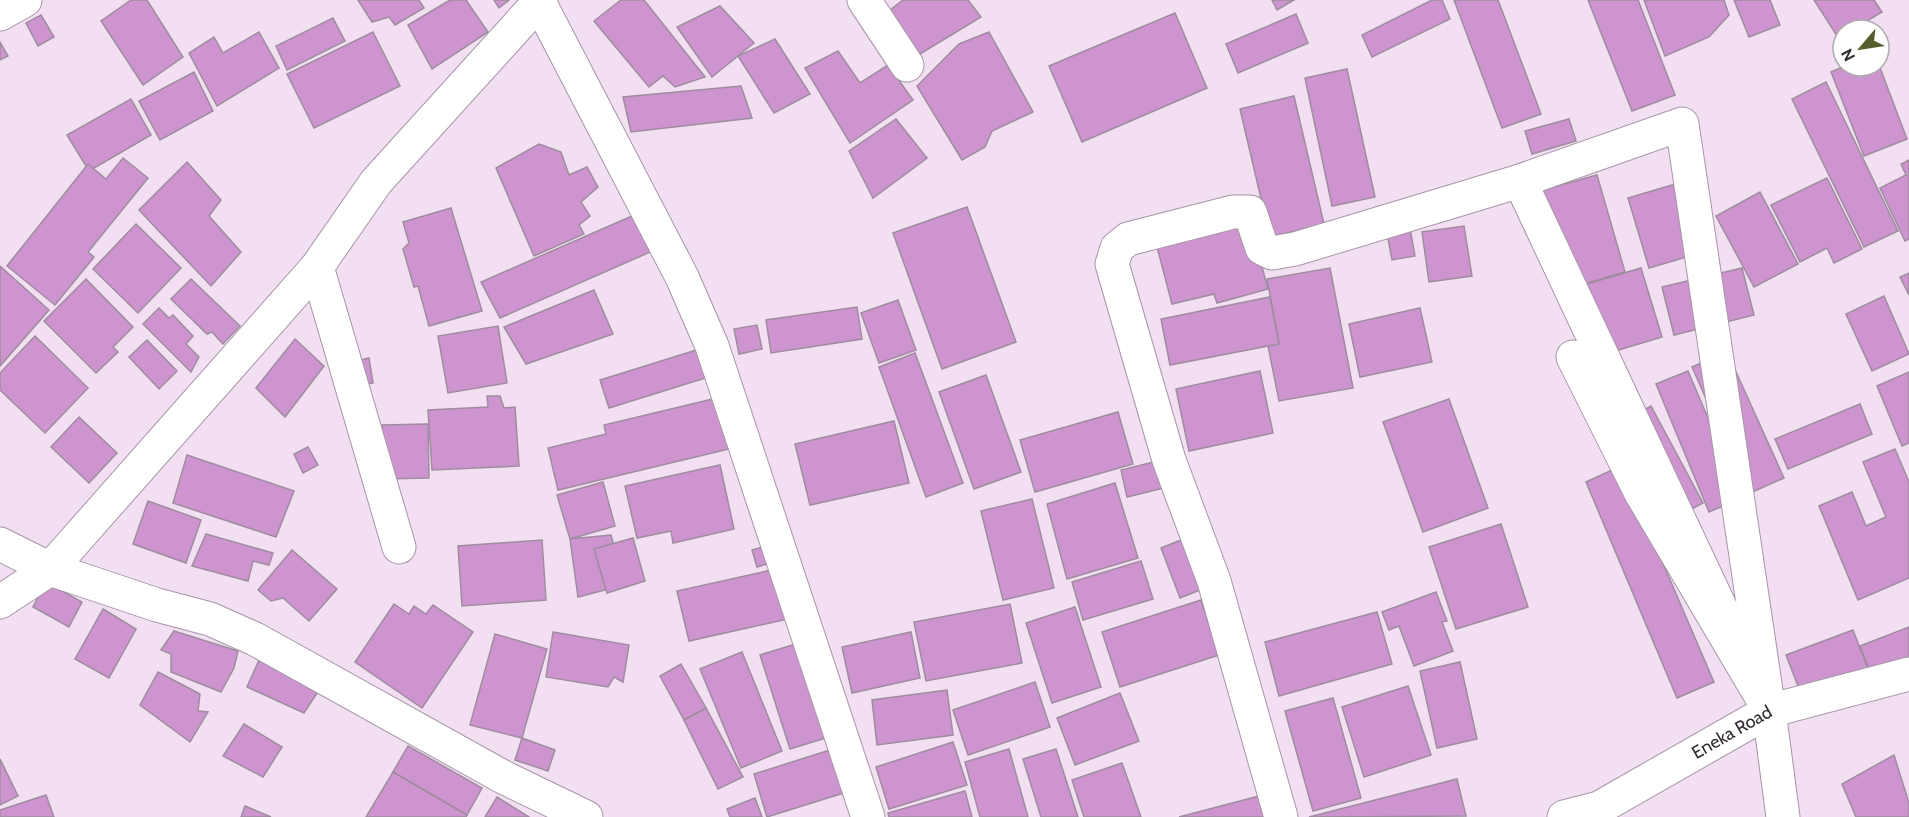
<svg xmlns="http://www.w3.org/2000/svg" width="1909" height="817" font-family="Cabin,sans-serif">
<style>
.building{fill:#ce94d0;stroke:#9e8d9e;stroke-width:1.5}
.lines{fill:none;stroke-linecap:round;stroke-linejoin:round}
.minor-casing{stroke:#a796a7;stroke-width:35}
.secondary-casing{stroke:#a796a7;stroke-width:35}
.minor{stroke:#fff;stroke-width:33}
.secondary{stroke:#fff;stroke-width:33}
.labels{text-anchor:middle;dominant-baseline:central;stroke-width:5;stroke-linejoin:round;paint-order:stroke}
.street-label{font-size:18px;fill:#332c33;stroke:#fff}
</style>
<rect width="100%" height="100%" fill="#f2dff2"/>
<g class="building">
<path d="M131,0H147L183,57L143,85L101,21Z"/>
<path d="M358,0H419L424,8L395,25L389,17L372,22Z"/>
<path d="M450,0H466L488,32L432,69L408,25Z"/>
<path d="M494,0H509L499,8Z"/>
<path d="M621,0H644L705,77L675,87L663,76L649,87L594,21Z"/>
<path d="M903,0H968L981,17L920,54L889,11Z"/>
<path d="M1272,0H1294L1277,10Z"/>
<path d="M1432,0H1442L1450,19L1372,57L1362,35Z"/>
<path d="M1454,0H1498L1541,114L1502,128Z"/>
<path d="M1588,0H1638L1675,95L1632,111Z"/>
<path d="M1644,0H1724L1729,15L1709,37L1665,56Z"/>
<path d="M1734,0H1770L1780,25L1749,37Z"/>
<path d="M1814,0H1874L1882,12L1852,30H1843V36L1839,39Z"/>
<path d="M720,6L754,43L712,77L677,27Z"/>
<path d="M1175,13L1207,88L1082,142L1049,66Z"/>
<path d="M1296,14L1308,43L1238,73L1226,44Z"/>
<path d="M41,15L54,37L38,46L26,23Z"/>
<path d="M333,18L345,41L287,70L276,46Z"/>
<path d="M259,32L279,68L217,106L189,53L214,37L223,53Z"/>
<path d="M373,32L400,86L314,128L287,74Z"/>
<path d="M989,32L1033,112L992,131L985,147L962,160L917,86L959,44Z"/>
<path d="M775,39L810,94L774,113L738,56Z"/>
<path d="M0,42L8,56L0,60Z"/>
<path d="M838,51L860,83L888,65L913,100L850,143L805,68Z"/>
<path d="M1879,65L1907,139L1864,156L1831,72L1845,66Z"/>
<path d="M1347,69L1375,197L1332,206L1305,78Z"/>
<path d="M194,72L213,111L160,140L139,101Z"/>
<path d="M1826,82L1898,231L1864,247L1792,99Z"/>
<path d="M741,86L752,118L631,132L623,97Z"/>
<path d="M1294,96L1324,224L1270,237L1240,109Z"/>
<path d="M131,99L151,135L89,171L67,135Z"/>
<path d="M896,119L927,158L873,198L849,151Z"/>
<path d="M1569,119L1576,141L1532,154L1525,131Z"/>
<path d="M539,144L561,152L569,175L587,167L598,187L581,202L590,216L579,225L584,234L534,256L496,168Z"/>
<path d="M123,158L148,178L88,252L94,257L55,305L7,266L88,164L106,179Z"/>
<path d="M1909,160V239L1905,241L1880,188L1906,175L1901,164Z"/>
<path d="M187,162L221,200L209,216L241,252L211,286L139,210Z"/>
<path d="M1597,175L1625,272L1571,288L1543,190Z"/>
<path d="M1827,178L1862,249L1834,263L1827,248L1800,262L1771,205Z"/>
<path d="M1679,183L1700,253L1649,268L1628,198Z"/>
<path d="M1760,192L1798,264L1754,287L1716,216Z"/>
<path d="M967,207L1016,342L942,369L893,233Z"/>
<path d="M451,208L482,311L429,326L418,286L414,287L403,249L409,243L403,222Z"/>
<path d="M632,216L657,249L500,318L481,282Z"/>
<path d="M1250,223L1268,289L1217,303L1214,294L1172,304L1157,247Z"/>
<path d="M136,224L181,268L138,313L93,269Z"/>
<path d="M1464,226L1472,276L1429,282L1422,232Z"/>
<path d="M1410,228L1415,256L1392,260L1387,233Z"/>
<path d="M0,266L49,310L0,366Z"/>
<path d="M1330,268L1353,388L1279,401L1268,346L1279,344L1267,279Z"/>
<path d="M1641,268L1662,337L1592,358L1570,289Z"/>
<path d="M1742,268L1754,315L1674,335L1662,287Z"/>
<path d="M1909,273V295L1900,277Z"/>
<path d="M86,279L133,327L113,347L118,352L96,373L44,321Z"/>
<path d="M191,279L240,326L223,344L212,332L207,334L171,299Z"/>
<path d="M594,290L613,334L526,364L504,327Z"/>
<path d="M1884,296L1909,354L1872,371L1846,314Z"/>
<path d="M1270,297L1279,344L1170,365L1161,319Z"/>
<path d="M898,300L916,350L879,363L861,313Z"/>
<path d="M857,307L862,339L771,353L766,320Z"/>
<path d="M159,308L169,318L173,315L193,336L186,344L199,357L191,372L143,324Z"/>
<path d="M1420,308L1432,362L1360,377L1349,324Z"/>
<path d="M757,325L762,349L739,354L734,329Z"/>
<path d="M498,326L507,383L448,393L438,336Z"/>
<path d="M35,336L88,388L45,433L0,390V373Z"/>
<path d="M295,339L324,366L285,417L256,388Z"/>
<path d="M147,340L177,371L159,389L129,357Z"/>
<path d="M706,347L715,375L609,408L600,380Z"/>
<path d="M1727,352L1784,478L1748,494L1692,367Z"/>
<path d="M915,353L963,483L926,497L879,367Z"/>
<path d="M369,358L373,383L358,386L352,362Z"/>
<path d="M1260,371L1273,433L1189,451L1176,389Z"/>
<path d="M1688,371L1742,498L1709,512L1656,384Z"/>
<path d="M1909,372V443L1902,446L1877,386Z"/>
<path d="M986,375L1021,472L974,489L939,392Z"/>
<path d="M487,396H500L504,408L515,407L519,466L432,470L428,410L488,407Z"/>
<path d="M717,398L729,449L558,490L548,448L606,434L604,425Z"/>
<path d="M1449,399L1488,508L1423,532L1383,422Z"/>
<path d="M1860,404L1872,434L1788,469L1775,439Z"/>
<path d="M1651,406L1703,503L1666,523L1614,426Z"/>
<path d="M1118,412L1133,464L1035,492L1020,440Z"/>
<path d="M79,417L117,453L89,483L51,447Z"/>
<path d="M894,421L909,483L810,505L795,444Z"/>
<path d="M428,424L429,478L383,479L382,425Z"/>
<path d="M308,447L318,465L303,473L294,454Z"/>
<path d="M1895,449L1909,482V578L1858,600L1819,506L1852,492L1866,526L1886,517L1863,462Z"/>
<path d="M187,455L294,491L276,537L173,503Z"/>
<path d="M1162,460L1168,487L1127,497L1121,470Z"/>
<path d="M720,465L734,529L673,543L671,531L637,538L625,486Z"/>
<path d="M1621,466L1714,682L1677,698L1586,482Z"/>
<path d="M603,482L615,526L570,539L557,495Z"/>
<path d="M1115,483L1138,558L1067,579L1047,504Z"/>
<path d="M1032,499L1054,588L1003,600L981,511Z"/>
<path d="M148,501L201,520L186,563L133,544Z"/>
<path d="M1501,524L1528,607L1456,629L1429,547Z"/>
<path d="M206,534L273,553L269,565L253,561L248,581L192,566Z"/>
<path d="M611,535L624,585L578,597L570,539Z"/>
<path d="M633,538L645,581L607,593L594,549Z"/>
<path d="M1186,538L1205,588L1180,598L1161,548Z"/>
<path d="M542,540L546,600L462,606L458,546Z"/>
<path d="M769,545L774,562L757,567L752,550Z"/>
<path d="M292,550L337,589L309,621L283,598L271,601L258,590Z"/>
<path d="M1141,561L1153,599L1083,620L1072,582Z"/>
<path d="M776,569L788,619L689,641L677,591Z"/>
<path d="M46,582L82,602L69,627L33,607Z"/>
<path d="M1436,592L1447,621L1442,622L1453,651L1414,666L1399,626L1389,630L1382,612Z"/>
<path d="M1201,600L1219,655L1120,687L1102,632Z"/>
<path d="M394,604L409,614L414,606L426,614L433,605L473,632L422,708L355,662Z"/>
<path d="M1010,604L1022,663L926,681L914,622Z"/>
<path d="M1075,607L1101,687L1052,703L1026,623Z"/>
<path d="M103,609L136,629L109,678L75,659Z"/>
<path d="M1377,612L1392,664L1279,696L1265,642Z"/>
<path d="M1909,627V663L1872,677L1860,646Z"/>
<path d="M1853,630L1870,674L1803,699L1786,655Z"/>
<path d="M174,631L238,651L234,668L221,692L171,672V654L161,650Z"/>
<path d="M553,632L629,645L623,682L614,677L608,687L546,677Z"/>
<path d="M911,632L920,678L852,693L842,647Z"/>
<path d="M495,634L547,649L522,738L470,725Z"/>
<path d="M799,643L829,737L790,749L760,655Z"/>
<path d="M742,652L782,751L741,768L700,669Z"/>
<path d="M259,660L319,690L304,713L247,687Z"/>
<path d="M1460,662L1477,739L1437,748L1420,671Z"/>
<path d="M681,664L706,708L684,720L660,676Z"/>
<path d="M158,672L200,694L198,711L208,712L190,742L140,705Z"/>
<path d="M1035,682L1050,727L968,755L953,710Z"/>
<path d="M1408,686L1431,755L1364,777L1342,707Z"/>
<path d="M947,690L953,735L877,745L872,700Z"/>
<path d="M1120,693L1139,741L1075,765L1057,718Z"/>
<path d="M1333,698L1361,798L1313,811L1285,711Z"/>
<path d="M706,708L743,777L718,789L684,720Z"/>
<path d="M244,724L282,747L263,777L223,756Z"/>
<path d="M522,738L555,750L548,771L515,760Z"/>
<path d="M953,742L967,785L889,809L876,767Z"/>
<path d="M408,746L482,788L467,815L393,772Z"/>
<path d="M833,749L847,792L767,817L754,774Z"/>
<path d="M1009,749L1028,817H980L965,762Z"/>
<path d="M1056,749L1078,817H1041L1023,759Z"/>
<path d="M1894,755L1909,803V817H1856L1842,784Z"/>
<path d="M0,759L18,796L0,805Z"/>
<path d="M1122,763L1141,817H1084L1072,780Z"/>
<path d="M393,772L467,815L466,817H366Z"/>
<path d="M1457,779L1466,816L1309,817Z"/>
<path d="M965,791L972,817H889L888,813Z"/>
<path d="M46,795L54,817H0V810Z"/>
<path d="M1263,795L1269,817H1179Z"/>
<path d="M497,797L529,817H485Z"/>
<path d="M755,798L762,817H730L727,809Z"/>
<path d="M245,806L271,817H241Z"/>
</g>
<g class="lines">
<defs>
<g id="minor">
<path d="M538,0L682,277L712,346L868,817"/>
<path d="M864,0L907,65"/>
<path d="M0,14L25,0"/>
<path d="M1520,181L1754,679"/>
<path d="M317,267L399,547"/>
<path d="M0,544L50,569L157,605L210,619L255,639L505,778L586,817"/>
<path d="M0,602L50,569L317,267L376,182L541,0"/>
<path d="M1759,692L1573,357L1641,493L1761,696"/>
<path d="M1281,817L1214,581L1169,460L1112,264L1117,248L1128,239L1233,212H1250L1262,248L1272,253L1295,249L1520,181L1682,124L1769,711L1783,817"/>
</g>
<g id="secondary">
<path id="s1" d="M1564,817L1599,808L1769,711L1909,674"/>
</g>
</defs>
<use href="#minor" class="minor-casing"/>
<use href="#secondary" class="secondary-casing"/>
<use href="#minor" class="minor"/>
<use href="#secondary" class="secondary"/>
</g>
<g class="labels">
<g class="street-label">
<text stroke="none"><textPath href="#s1" startOffset="189">Eneka Road</textPath></text>
</g>
</g>
<g transform="translate(1861 48) rotate(241)"><circle r="28" fill="#ffffff" stroke="#adabad" stroke-width="1.5"/>
<path d="M0-4.5L10 22L0 15L-10 22Z" fill="#565d2b"/>
<text y="-9" font-size="16" font-weight="bold" text-anchor="middle" fill="#332c33">N</text>
</g>
</svg>
